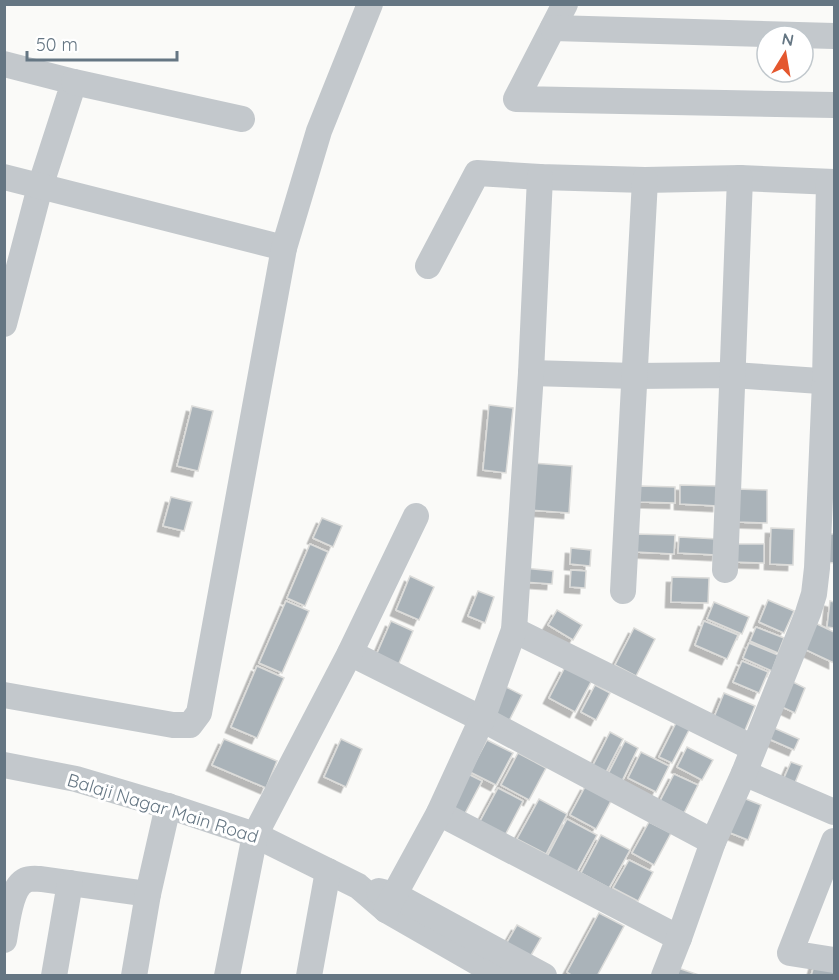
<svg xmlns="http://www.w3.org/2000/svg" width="839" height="980" font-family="Quicksand,sans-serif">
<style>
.building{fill:#aab3b9;stroke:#dcdcda;stroke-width:1.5;filter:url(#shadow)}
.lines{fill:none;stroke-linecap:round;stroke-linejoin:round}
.minor{stroke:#c3c8cc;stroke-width:26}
.labels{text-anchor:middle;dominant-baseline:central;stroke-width:6;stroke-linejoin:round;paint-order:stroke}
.street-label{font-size:18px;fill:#657683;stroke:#fff}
</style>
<defs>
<filter id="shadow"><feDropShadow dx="-5.5" dy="5.5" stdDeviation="0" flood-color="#0004"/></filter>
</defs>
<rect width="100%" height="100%" fill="#fafaf8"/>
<g class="building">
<path d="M489,405L513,408L506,473L483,470Z"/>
<path d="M192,406L213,411L198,471L177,466Z"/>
<path d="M532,463L572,466L569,513L529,510Z"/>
<path d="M680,485L718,486V506L680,504Z"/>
<path d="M640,486L675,487V503L639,502Z"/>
<path d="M737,489L767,490V523L736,522Z"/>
<path d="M171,497L192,502L184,531L163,526Z"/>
<path d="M322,518L342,526L333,547L313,538Z"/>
<path d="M771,528L794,529L793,565L770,564Z"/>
<path d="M635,534L675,535L674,554L635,552Z"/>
<path d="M826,534H834V563L825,562Z"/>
<path d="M679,537L718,539L717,555L678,553Z"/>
<path d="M310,544L328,552L305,606L287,598Z"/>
<path d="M732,544H764V563L731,562Z"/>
<path d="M571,548L591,550L590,566L570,564Z"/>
<path d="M524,568L553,571L552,584L523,582Z"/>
<path d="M571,570L586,571L585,588L570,587Z"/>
<path d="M410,576L434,587L419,620L396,610Z"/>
<path d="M672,577L709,578L708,603L671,602Z"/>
<path d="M478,591L494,597L485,623L468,616Z"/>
<path d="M768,600L794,611L784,633L759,622Z"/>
<path d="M286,601L309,611L282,673L259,663Z"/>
<path d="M830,601L834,602V628L827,627Z"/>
<path d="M714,602L749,617L742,634L707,619Z"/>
<path d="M557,610L582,625L573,640L548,625Z"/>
<path d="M391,621L413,631L396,670L374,660Z"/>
<path d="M704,621L738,635L727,659L695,645Z"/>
<path d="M815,623L834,632V663L804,649Z"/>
<path d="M756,627L784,638L778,653L750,641Z"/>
<path d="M634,628L655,639L636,676L615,665Z"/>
<path d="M749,643L778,655L772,671L743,658Z"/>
<path d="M742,661L768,672L759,693L733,682Z"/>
<path d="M257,666L284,678L257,738L231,727Z"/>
<path d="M565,667L592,680L575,712L549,698Z"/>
<path d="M793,682L805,688L795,713L782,707Z"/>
<path d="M595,685L610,693L596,720L581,712Z"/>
<path d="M504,686L522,695L508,723L490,713Z"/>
<path d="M724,693L755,706L743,735L712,722Z"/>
<path d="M677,721L690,728L672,763L659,757Z"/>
<path d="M774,728L799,739L794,750L769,739Z"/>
<path d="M610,732L623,739L605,774L592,767Z"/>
<path d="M224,739L277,761L266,788L212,765Z"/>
<path d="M341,739L362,749L346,787L324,777Z"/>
<path d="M487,740L513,753L496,785L470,772Z"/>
<path d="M625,741L638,748L621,783L607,776Z"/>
<path d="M687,747L713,760L702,780L677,767Z"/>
<path d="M641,752L669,766L656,792L628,778Z"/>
<path d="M518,753L546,768L529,800L501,785Z"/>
<path d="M791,762L802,766L794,785L783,780Z"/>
<path d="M466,773L482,781L462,819L446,810Z"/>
<path d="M674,774L698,785L684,813L660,801Z"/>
<path d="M586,785L612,799L596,829L570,815Z"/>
<path d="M498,788L523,801L503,839L478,825Z"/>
<path d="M741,797L761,805L748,840L728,832Z"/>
<path d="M539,799L567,814L546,854L517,839Z"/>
<path d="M567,819L597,835L577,872L547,857Z"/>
<path d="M649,822L671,833L654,865L632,853Z"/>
<path d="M601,835L630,850L609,888L581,873Z"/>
<path d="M629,860L653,872L638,901L613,888Z"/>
<path d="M599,913L624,926L597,976H573L567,972Z"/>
<path d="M517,925L541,938L530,957L506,944Z"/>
<path d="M815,962L834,968V976H811Z"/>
<path d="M675,967L699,975V976H671Z"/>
</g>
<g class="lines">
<g class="minor">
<path d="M565,4L516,99L834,105"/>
<path d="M553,28L834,36"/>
<path d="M4,64L74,82L40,187L4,324"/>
<path d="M74,82L242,119"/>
<path d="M4,177L284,248"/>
<path d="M428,266L477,173L540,177L645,180L740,178L834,182"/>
<path d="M531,373L635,376L733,375L834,382"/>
<path d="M725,570L740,178"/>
<path d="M623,591L645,180"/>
<path d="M514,630L753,748"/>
<path d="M350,653L482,719L713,842"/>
<path d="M4,695L173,725H190L199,713L284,248L319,131L370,4"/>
<path d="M4,765L76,779L177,809L255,835L358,886L386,910L501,976"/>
<path d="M744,773L834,812"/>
<path d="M439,813L679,938"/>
<path d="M834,841L790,953L834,960"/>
<path d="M379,891L395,895L544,976"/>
<path d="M386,910L439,813L482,719L514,630L531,373L540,177"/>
<path d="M4,940C7,924 10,887 26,880C30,878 37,879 41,879L148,894"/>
<path d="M54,976L70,883"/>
<path d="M134,976L148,894L168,806"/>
<path d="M227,976L255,835L350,653L416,516"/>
<path d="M309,976L328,871"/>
<path d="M664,976L679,938L713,842L744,773L808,613L814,594L817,568L825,382L829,182"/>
</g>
</g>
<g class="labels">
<g class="street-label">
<text transform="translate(163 808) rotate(17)">Balaji Nagar Main Road</text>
</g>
</g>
<rect width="839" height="980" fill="none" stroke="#657683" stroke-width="12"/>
<g transform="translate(785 54) rotate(11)"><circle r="28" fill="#ffffff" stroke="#c1c8cd" stroke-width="1.5"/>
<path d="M0-4.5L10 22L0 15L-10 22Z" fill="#e4572e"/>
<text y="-9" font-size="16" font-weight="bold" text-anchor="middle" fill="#657683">N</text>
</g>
<path d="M27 51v9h150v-9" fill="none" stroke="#657683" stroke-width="3"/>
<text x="36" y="51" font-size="18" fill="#657683" stroke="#ffffff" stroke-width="4.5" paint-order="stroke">50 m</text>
</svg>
